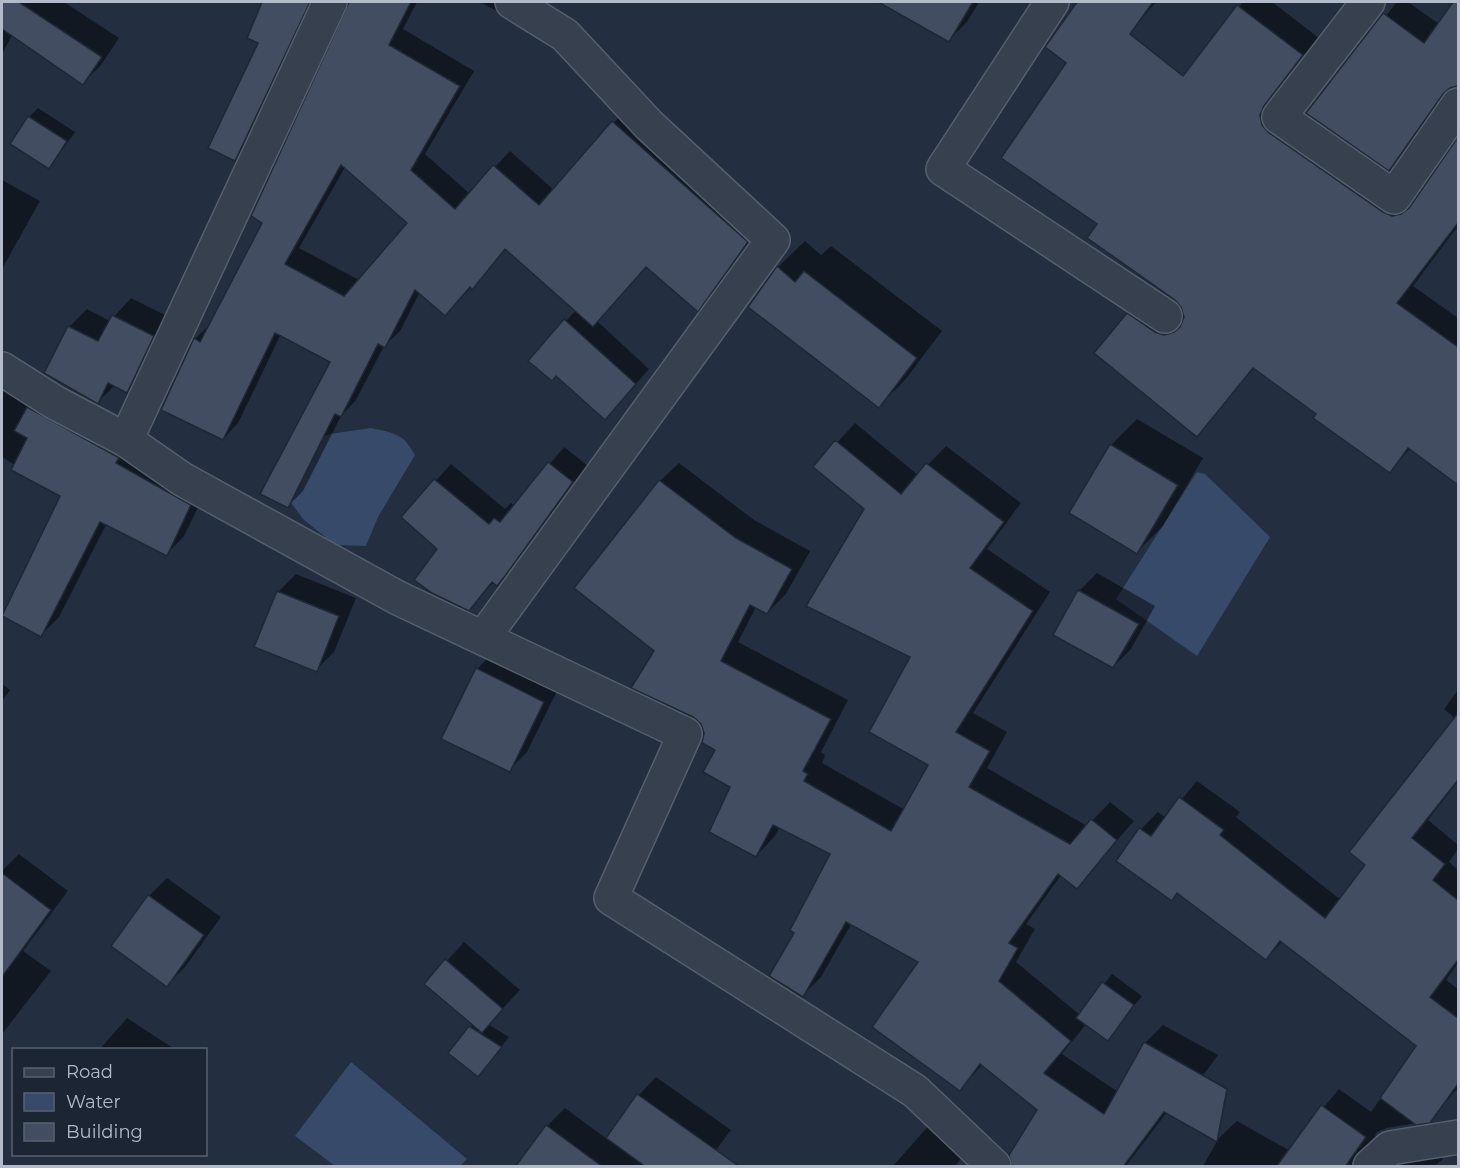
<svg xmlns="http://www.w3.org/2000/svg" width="1460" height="1168" font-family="Montserrat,sans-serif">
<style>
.water{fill:#374a6a}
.shadow{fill:#0007;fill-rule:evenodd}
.building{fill:#424d62;stroke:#1e2736;stroke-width:1.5;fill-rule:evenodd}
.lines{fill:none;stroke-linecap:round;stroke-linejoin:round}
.minor-casing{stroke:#555e6d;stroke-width:36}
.minor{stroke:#37404f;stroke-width:33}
</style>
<rect width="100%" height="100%" fill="#232e40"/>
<g class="water">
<path d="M371,428C394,433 403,433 415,455L378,517L366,546L335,545L303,519L287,497L297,445L330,434Z"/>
<path d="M1197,472L1205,474L1270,537L1197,656L1116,599Z"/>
<path d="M351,1062L467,1159L460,1166H335L295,1136Z"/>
</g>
<g class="shadow">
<path d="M2,2H64L119,38L101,65L83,83L12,35L2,54Z"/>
<path d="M264,2H317L250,144L235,159L260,42L249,37Z"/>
<path d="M350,2H417L403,29L474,71L425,154L470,194L510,151L554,190L628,107L762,226L713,294L698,310L647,266L597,321L649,369L619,403L530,361L576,310L506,249L487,272L445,314L420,292L400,331L384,346L356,400L341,416L303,491L288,506L332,361L281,334L238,423L223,439L195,339L210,324L264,222ZM345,167L409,223L359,280L299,248Z"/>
<path d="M480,2H507L497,11Z"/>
<path d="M903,2H979L967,22L949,40L897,11Z"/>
<path d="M1074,2H1156L1124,39Z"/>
<path d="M1243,2H1272L1319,38L1281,87L1277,97L1410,199L1418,198L1458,140V226L1413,286L1458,318V483L1411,448L1389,471L1318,414L1254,368L1197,435L1128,314L1145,297L1172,315L1185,317L1183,308L1099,223L1170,91Z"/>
<path d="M1397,2H1408L1439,24L1455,2H1458V85L1452,86L1406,152L1389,169L1308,113Z"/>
<path d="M38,108L75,132L49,168L29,117Z"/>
<path d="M2,180L40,201L2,269Z"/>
<path d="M805,241L821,255L831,246L942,331L905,380L879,406L750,306L778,267Z"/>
<path d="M131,298L171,318L145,373L127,391L115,385L98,402L69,327L87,309L110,321Z"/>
<path d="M2,386L208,487L184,536L167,554L107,523L59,617L41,635L2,615L62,495L2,457Z"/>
<path d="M1137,419L1203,458L1163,526L1137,552L1111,445Z"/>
<path d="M855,423L918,475L946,446L1021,503L987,549L1050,592L973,713L1007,732L987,768L1087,826L1110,802L1134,821L1076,887L1061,875L1026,924L1035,929L1016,962L1080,1015L1112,974L1142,996L1108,1039L1087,1023L1062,1054L1118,1092L1145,1043L1163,1025L1218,1055L1189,1095L1167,1112L1126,1166H1013L1039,1109L983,1064L960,1089L920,961L852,923L821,977L802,996L796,932L832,854L780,827L774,837L756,856L732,786L701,722L634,687L656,651L660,481L679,463L754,520L810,551L786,594L767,613L756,607L738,642L848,700L821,752L825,755L822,763L905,810L930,764L912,656L866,509L815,467Z"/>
<path d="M564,447L588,466L520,559L497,584L494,582L469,609L439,549L403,517L451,464L505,509L511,503L515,506Z"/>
<path d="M1097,573L1155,606L1131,649L1113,667L1055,634L1079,591Z"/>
<path d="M296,574L356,598L334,652L316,670L278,592Z"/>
<path d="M495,651L561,683L527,752L509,770L477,669Z"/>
<path d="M2,684L10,690L2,701Z"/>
<path d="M1458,690V781L1428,820L1458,845V849L1449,862L1458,870V963L1446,980L1458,989V1088L1429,1121L1387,1128L1377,1132L1369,1149L1352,1166L1303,1132L1339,1089L1371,1112L1418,1046L1283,941L1266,958L1178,892L1172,899L1141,829L1158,812L1166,818L1197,781L1240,812L1236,817L1341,900L1367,865L1456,719L1444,709Z"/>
<path d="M19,854L68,891L23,951L51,971L2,1034V871Z"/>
<path d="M167,878L221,917L185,967L167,985L149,896Z"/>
<path d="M464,942L520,990L488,1024L509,1037L486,1066L470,1027L473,1024L426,984Z"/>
<path d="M127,1018L176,1050H99Z"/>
<path d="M656,1077L731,1130L704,1166H529L547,1126L565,1108L607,1139L639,1095Z"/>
<path d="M938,1115L973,1144L955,1166H893Z"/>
<path d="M1237,1121L1292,1152L1284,1166H1203L1219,1138Z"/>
<path d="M1429,1137L1443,1159L1435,1166H1373Z"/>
</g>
<g class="building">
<path d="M2,2H19L102,57L83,85L2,29Z"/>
<path d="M262,2H310L235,161L208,148L258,43L247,38Z"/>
<path d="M349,2H411L389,45L460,86L411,170L455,209L493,165L539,205L612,121L748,242L698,312L646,267L593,327L505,249L472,290L470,287L445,316L415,290L385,348L378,344L341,417L335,414L288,508L260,494L330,362L275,333L223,440L161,410L194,338L200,342L262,223L251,216ZM341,165L407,223L344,296L285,264Z"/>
<path d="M878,2H973L949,42Z"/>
<path d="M1077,2H1153L1130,34L1183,76L1237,5L1303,55L1264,106L1260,115L1262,125L1268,132L1383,212L1392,216L1401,214L1409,208L1458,137V223L1397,303L1458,347V485L1408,448L1390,473L1313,418L1316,414L1253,368L1197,437L1094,353L1127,313L1155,332L1164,335L1174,332L1180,327L1184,317L1181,307L1175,300L1087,238L1097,224L1001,158L1066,63L1045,47Z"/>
<path d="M1453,2H1458V86L1450,88L1443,94L1389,171L1306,113L1383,13L1424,43Z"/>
<path d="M28,116L67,141L49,169L10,144Z"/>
<path d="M777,266L795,282L804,271L917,358L879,408L748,307Z"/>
<path d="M112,315L154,336L127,393L108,383L98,404L44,373L68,326L98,341Z"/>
<path d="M564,319L636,384L605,420L556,376L552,381L528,361Z"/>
<path d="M27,407L116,456L119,458L116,463L191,505L167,556L100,522L41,637L2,616L60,496L11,470L27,438L14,431Z"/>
<path d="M835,440L901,494L926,463L1004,522L970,568L1033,611L956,732L990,751L969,787L1070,844L1091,819L1117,840L1077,889L1058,874L1009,943L1018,948L999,981L1071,1041L1044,1073L1104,1114L1144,1042L1227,1089L1217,1142L1164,1112L1123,1167H1012L1009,1155L1037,1110L980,1064L960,1091L872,1027L918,962L846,922L803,997L769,976L794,933L790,930L830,854L773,825L756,857L709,832L730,787L703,772L715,750L702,743L704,733L701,724L693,717L631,688L654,651L574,588L659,480L736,538L792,569L767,614L750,605L721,661L831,719L803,771L808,774L804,781L891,831L928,765L869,732L910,657L806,606L864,509L813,467Z"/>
<path d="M1110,444L1178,485L1137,554L1069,513Z"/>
<path d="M548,462L573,482L505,576L497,586L492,582L469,611L432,593L414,580L437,549L401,517L434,479L489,524L494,518L500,522Z"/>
<path d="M1078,590L1139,624L1113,668L1053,635Z"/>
<path d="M277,591L339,616L317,672L254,647Z"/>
<path d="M476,668L544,702L510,772L441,739Z"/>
<path d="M1458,713V780L1412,838L1445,864L1433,880L1458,900V960L1430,997L1458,1018V1084L1430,1123L1416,1125L1380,1098L1416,1046L1280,941L1266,960L1177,893L1172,901L1116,861L1139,828L1151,836L1179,797L1224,830L1220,835L1325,918L1365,865L1349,852Z"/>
<path d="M2,873L51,910L2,977Z"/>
<path d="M148,895L204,935L167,987L111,946Z"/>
<path d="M445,959L503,1009L482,1033L424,984Z"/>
<path d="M1102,982L1134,1005L1108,1041L1076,1018Z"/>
<path d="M469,1026L502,1047L478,1077L448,1053Z"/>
<path d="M637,1094L740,1167H646L606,1138Z"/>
<path d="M1321,1105L1366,1137L1345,1167H1276Z"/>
<path d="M546,1125L603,1167H515Z"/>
</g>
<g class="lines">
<defs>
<g id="minor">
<path d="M1052,2L943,169L1165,316"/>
<path d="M1368,2L1279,117L1394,197L1458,105"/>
<path d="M2,369L54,402L126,440L182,479L398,598L685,734L611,898L915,1091L994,1166"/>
<path d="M126,440L330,2"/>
<path d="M483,638L773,240L649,125L565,35L512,2"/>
<path d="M1370,1166L1390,1148L1458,1137"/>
</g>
</defs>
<use href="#minor" class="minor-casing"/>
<use href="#minor" class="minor"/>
</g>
<rect width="1460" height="1168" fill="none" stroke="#b3bbca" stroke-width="6"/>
<rect x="12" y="1048" width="195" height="108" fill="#1c2534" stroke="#586170" stroke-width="1.5"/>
<rect x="24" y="1068" width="30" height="9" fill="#37404f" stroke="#586170" stroke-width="1.5"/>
<text x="66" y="1078" font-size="18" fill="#b3bbca">Road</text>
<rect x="24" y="1093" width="30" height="18" fill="#374a6a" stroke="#586170" stroke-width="1.5"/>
<text x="66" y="1108" font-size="18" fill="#b3bbca">Water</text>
<rect x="24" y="1123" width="30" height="18" fill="#424d62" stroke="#586170" stroke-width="1.5"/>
<text x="66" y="1138" font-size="18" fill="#b3bbca">Building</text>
</svg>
